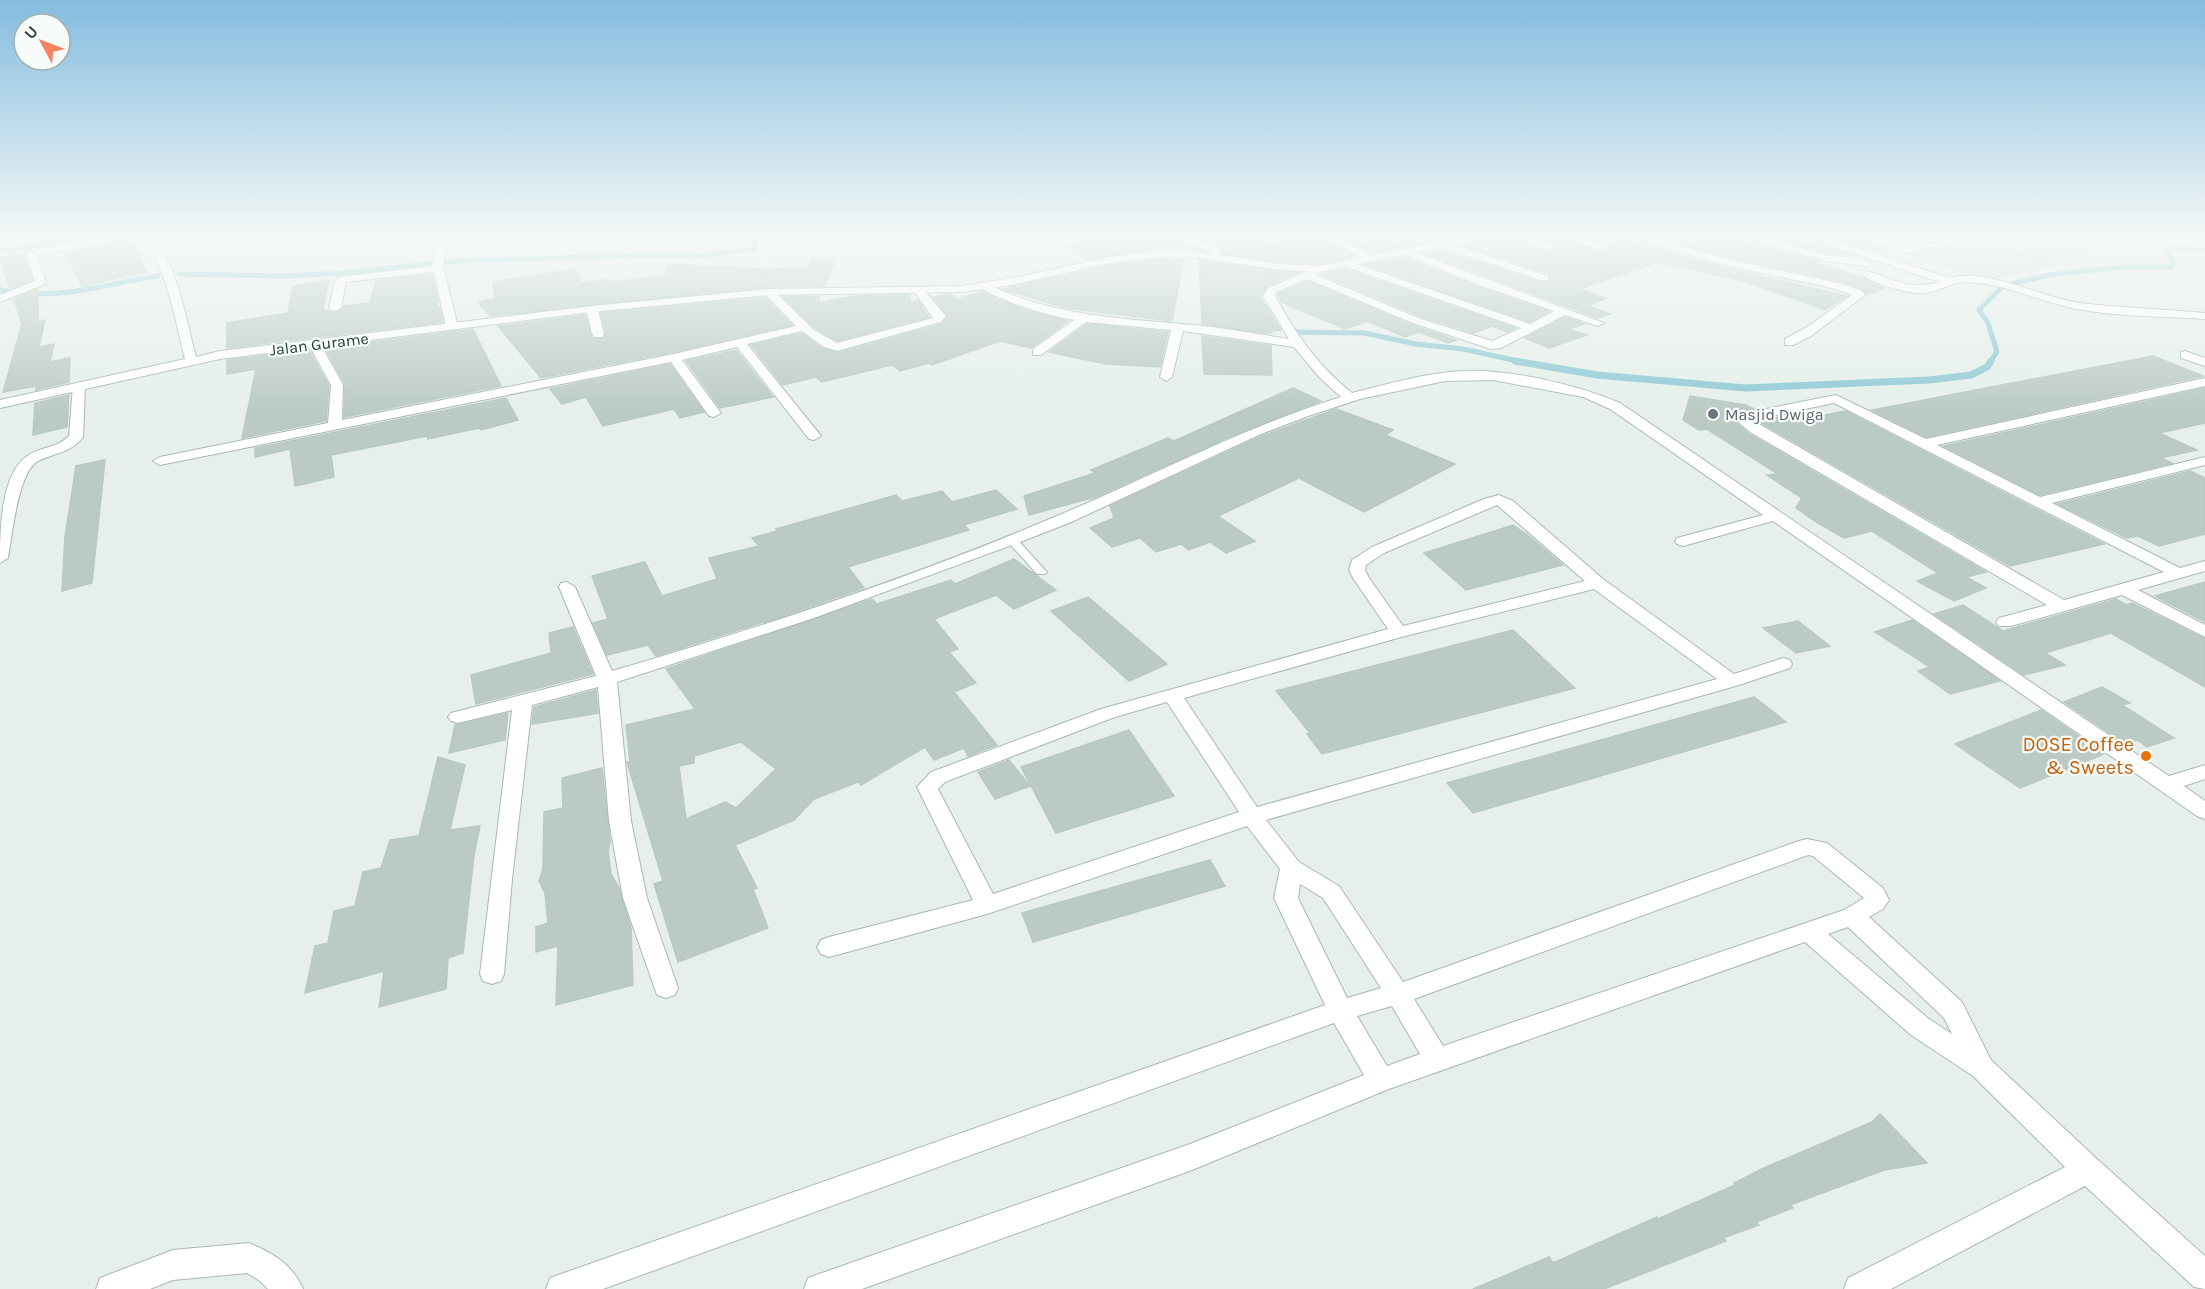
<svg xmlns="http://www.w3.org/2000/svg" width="2205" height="1289" font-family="Karla,sans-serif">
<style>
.built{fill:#d4dfda}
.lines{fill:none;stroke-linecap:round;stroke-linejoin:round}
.stream-far1{stroke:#8ec9d4;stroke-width:5}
.stream{stroke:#8ec9d4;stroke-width:7}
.building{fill:#bbcac4;stroke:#b8c9c2;stroke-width:1.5;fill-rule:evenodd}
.service-casing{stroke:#a8b8b2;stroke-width:2}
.minor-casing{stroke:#a8b8b2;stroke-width:2}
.tertiary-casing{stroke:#a8b8b2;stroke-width:2}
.service{fill:#fff;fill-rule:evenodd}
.minor{fill:#fff;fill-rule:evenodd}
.tertiary{fill:#fff;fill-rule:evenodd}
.worship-dot{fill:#6b7280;stroke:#f7fbf9;stroke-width:2}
.food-dot{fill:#e8710a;stroke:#f7fbf9;stroke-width:2}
.labels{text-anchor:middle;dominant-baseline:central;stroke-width:4.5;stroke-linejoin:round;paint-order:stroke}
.far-street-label{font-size:16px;fill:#24423a;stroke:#f7fbf9}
.far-worship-label{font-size:16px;fill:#5b616d;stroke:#f7fbf9;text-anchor:start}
.food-label{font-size:20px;fill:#c56008;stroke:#f7fbf9;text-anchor:end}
</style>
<rect width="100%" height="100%" fill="#e6efeb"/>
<path class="built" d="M1851,235H2057L2095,246L2065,264L1986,280Z"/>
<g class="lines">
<g class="stream-far1">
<path d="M1164,235L1210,253L1248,256"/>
<path d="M0,251L98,235"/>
<path d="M179,274L285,276L344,273L455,261L656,255L695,256L755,249V235"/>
<path d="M0,290L8,291"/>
<path d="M28,293C72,297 114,282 158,276"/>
<path d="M1288,332L1364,333L1416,344L1463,349L1522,362"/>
<path d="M1990,362L1997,352L1988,323L1979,310L2003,286L2049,275L2122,267H2172L2173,263L2168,252L2171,248L2205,250"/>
</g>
<path class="stream" d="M1515,361L1597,375L1746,388L1929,380L1971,375L1987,367L1991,361"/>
</g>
<g class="building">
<path d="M1126,235H1163L1185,245V249H1160L1087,260L1065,246Z"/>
<path d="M1198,235H1251L1270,246L1279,244L1281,241L1269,235H1318L1356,256L1320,264L1280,262L1223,253L1222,247L1198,239Z"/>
<path d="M1336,235H1463L1372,253Z"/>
<path d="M1491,235H1507L1547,251L1556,249L1558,246L1528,235H1556L1557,237L1600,252L1609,250L1611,247L1578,235H1623L1624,237L1711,264L1847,296L1825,310L1747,282L1659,262L1579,289L1607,298L1588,306L1610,314L1598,318L1423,253L1441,249L1539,282L1550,281L1549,274L1461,245L1484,240Z"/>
<path d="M1646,235H1733L1734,237L1819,261L1812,262L1864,278L1885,288L1867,295L1863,289L1843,282L1719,255Z"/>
<path d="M1757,235H1799L1800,237L1854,255L1826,253Z"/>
<path d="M1821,235H1830L1889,249L1875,252Z"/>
<path d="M132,240L147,272L82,286L65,252Z"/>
<path d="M24,253L32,280L10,289L0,258Z"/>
<path d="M1403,257L1478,287L1548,311L1530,322L1366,265Z"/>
<path d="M836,258L825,286L769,287L490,316L478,302L495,299L493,282L575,269L582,283L609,279L610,282L665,276L667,264L768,269L808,267L812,259Z"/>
<path d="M1160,259L1183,260L1172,321L1065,308L1003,289L1110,265Z"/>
<path d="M1199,260L1298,273L1267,286L1262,294L1257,292L1281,330L1271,331V334L1202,324Z"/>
<path d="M1346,269L1515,328L1507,332L1492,326L1474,333L1422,317L1321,274Z"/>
<path d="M432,274L438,301L437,307H439L443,322L227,348V323L288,313L293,286L329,281L323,309L334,313L342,310L344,306L370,303L376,281Z"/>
<path d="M1307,281L1412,325L1456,340L1448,343L1419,332L1405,337L1368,321L1345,329L1281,302L1278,294Z"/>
<path d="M38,289V322L45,320L39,347L54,344L50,362L70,358L69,382L36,390V386L3,392L22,324L14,299Z"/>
<path d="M982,292L1026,310L1068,321L1031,348L1000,341L932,365L929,363L900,371L892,365L822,382L816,377L783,385L751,345L802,333L823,349L838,353L942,324L948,316L933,297L951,294L957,299Z"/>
<path d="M910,295L911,302L918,300L929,317L837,341L815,328L783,297L820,296L818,303L853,296Z"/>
<path d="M765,298L792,325L674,352L541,378L498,326L585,315L592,338L602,339L606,333L601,313Z"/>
<path d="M1565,317L1584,324L1569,329L1587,335L1549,348L1525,338Z"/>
<path d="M1087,324L1168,332L1160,367L1106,364L1049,352Z"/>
<path d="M473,329L501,386L344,417L345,384L325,348Z"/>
<path d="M1202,336L1271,346L1272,375L1204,374Z"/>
<path d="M309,350L329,386L326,421L242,438L256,369L227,374V360Z"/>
<path d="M736,350L773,397L720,408L686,361Z"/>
<path d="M2153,356L2203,376L1926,437L1872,410Z"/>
<path d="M670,364L704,412L680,418L674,409L603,426L586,397L562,404L550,389Z"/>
<path d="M1293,388L1321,401L1232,436L1095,497L1029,515L1024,496L1095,473L1091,470L1168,438L1174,441Z"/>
<path d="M2205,388V423L2159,433L2197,450L2161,458L2172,463L2040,495L1944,446Z"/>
<path d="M69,395L67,427L33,435L35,403Z"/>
<path d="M1690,396L1746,405L1754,409L1740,412L1733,416V420L1749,434L1986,572L1966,577L1986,588L1954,601L1917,581L1938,573L1872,531L1844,538L1818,523L1796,508L1802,498L1767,475L1778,474L1707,429L1699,430L1683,420Z"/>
<path d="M506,398L518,420L481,430L479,428L428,439L427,436L331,455L334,477L295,486L290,449L255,457V448Z"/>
<path d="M1336,409L1393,430L1385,435L1455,464L1364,512L1299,478L1218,516L1255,541L1226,553L1210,542L1189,550L1181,544L1156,552L1140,538L1112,547L1090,528L1114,518L1110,506L1262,436Z"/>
<path d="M1845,411L1851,414L2104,544L2010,566L1758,421L1801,412L1811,418Z"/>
<path d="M105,460L92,583L62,591L65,537L76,466Z"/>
<path d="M2190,471L2205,478V534L2159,546L2138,536L2127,538L2058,504Z"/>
<path d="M996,490L1017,509L964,525L969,530L848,567L864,588L780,617L656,656L648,645L607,655L593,623L608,619L592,576L645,562L662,596L717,579L709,558L759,546L752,538L777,531L776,529L896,495L902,501L942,491L952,502Z"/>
<path d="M1513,525L1530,537L1563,565L1466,590L1424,553Z"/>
<path d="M1014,559L1056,590L1014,609L996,595L934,619L958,649L949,652L976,683L954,692L997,745L968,756L964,748L934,760L925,747L861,785L858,782L814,799L794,820L735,845L757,888L753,889L768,928L678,962L654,884L663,881L627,762H630L626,725L695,709L666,669L872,599L877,604L951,580L955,584ZM741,742L776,769L736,808L725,802L686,819L679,766L694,763V756Z"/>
<path d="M2205,582V622L2155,596Z"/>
<path d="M1088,597L1167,664L1129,681L1051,611Z"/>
<path d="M2116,599L2126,605L2132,603L2205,639V687L2111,633L2045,653L2065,665L2024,675L1934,614L1963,605L2003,631Z"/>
<path d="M1912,620L2000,681L1950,694L1918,671L1930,667L1875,632Z"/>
<path d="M1798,621L1830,646L1796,653L1763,628Z"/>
<path d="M573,627L593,674L476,704L471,675L551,653L549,633Z"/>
<path d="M1513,630L1575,688L1322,754L1307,734L1310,733L1276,691Z"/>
<path d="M2102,687L2130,703L2122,705L2174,738L2147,747L2137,740L2127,745L2064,702Z"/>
<path d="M596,690L598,713L532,724L534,707Z"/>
<path d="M1754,697L1786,722L1473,813L1447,783Z"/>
<path d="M2041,710L2104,754L2020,788L1955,744Z"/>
<path d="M508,713L505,740L449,753L455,725Z"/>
<path d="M1129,730L1174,796L1056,833L1021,767Z"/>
<path d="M438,757L465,765L450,830L480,826L474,855L463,953L448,958L446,989L379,1007L384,971L305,993L315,946L328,943L334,911L355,906L363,872L381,868L390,840L419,836Z"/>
<path d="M1009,760L1030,786L995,799L978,772Z"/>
<path d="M602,768L610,841L608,852L611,874L619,888L631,928L633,985L556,1005L558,946L536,952V927L548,923L545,893L539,881L543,869L544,812L563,808L562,778Z"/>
<path d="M1210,860L1225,886L1033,942L1022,913Z"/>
<path d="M1880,1114L1927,1163L1884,1170L1790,1205L1793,1208L1756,1222L1759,1225L1723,1238L1726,1241L1604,1289H1473L1549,1257L1553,1263L1657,1217L1658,1219L1735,1185L1734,1183L1764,1168L1872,1122Z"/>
</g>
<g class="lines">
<defs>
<g id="service">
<path d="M1854,235H1862L1907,249L1971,235H1981V236L2044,256L2039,257L1973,238L1907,253Z"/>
<path d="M1012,537L1016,538L1045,570L1047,572L1045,574H1037L1008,542L1007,540L1008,538Z"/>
</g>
<g id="minor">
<path d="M116,235H135L130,238L37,255L46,282L45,284L0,302V295L35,281L26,254L27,252Z"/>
<path d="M431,235H441L444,244L491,235L504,236L445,250L443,266L458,327L456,329H448L446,327L434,272L346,282L341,308L335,311L331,310L329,308L335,281L339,277L433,266L435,248Z"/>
<path d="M1165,235H1178L1221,249L1220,257L1211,259V252Z"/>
<path d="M1253,235H1265L1279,242L1270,244Z"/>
<path d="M1320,235H1332L1378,259L1369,261Z"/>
<path d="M1509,235H1523L1556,247L1547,249Z"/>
<path d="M1558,235H1572L1609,248L1600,250Z"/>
<path d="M1625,235H1639L1718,257L1843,284L1862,291L1865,295L1811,336L1793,345H1785V339L1807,327L1852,295L1836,289L1712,262Z"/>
<path d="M1735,235H1750L1826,255L1867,260L1872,263L1867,266L1826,261Z"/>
<path d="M1801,235H1815L1950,278C1986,267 2043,298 2080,303C2121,308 2164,309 2205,313V319C2164,316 2118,317 2077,309C2040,302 2004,283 1966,282C1952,282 1940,291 1926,293C1912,295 1872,284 1862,274L1867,271C1893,279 1911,291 1939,282Z"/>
<path d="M1442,241L1548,276L1549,278L1548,280H1540L1438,246V242Z"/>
<path d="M1406,249L1604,323L1598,326L1565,315L1501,348L1491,349L1413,323L1307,279L1276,292L1275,296C1296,334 1317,365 1352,393C1388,384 1425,373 1462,371C1509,369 1576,384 1620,403L2169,776L2205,765V779L2184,786L2205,801V819L2197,816L1773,521L1683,546L1677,544L1675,541L1677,538L1763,515L1610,409L1583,397L1493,380L1445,381L1360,399L1311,415L1261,434L1069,523L1020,542L814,618L617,682L631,821L647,898L678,988L675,995L666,998L657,995L623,898L609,821L598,687L532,705L512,879L504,974L501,981L492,984L483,981L480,974L512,710L458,723L451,721L448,717L451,713L596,676L559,587L561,583L567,582L575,587L612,671C763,627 913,577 1057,516C1152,476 1242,428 1341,397L1320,378L1294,347L1183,331L1172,377L1166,381L1160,377L1171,330L1086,322L1041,355H1033V349L1074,320C1041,314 1011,304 981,289V285H989C1057,317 1120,318 1194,325C1226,328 1257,334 1289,339L1263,296L1268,288L1318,267L1323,270L1316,275L1421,319L1492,341L1521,328L1344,266V262L1348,261L1530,324L1554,311L1479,285L1402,254L1401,252Z"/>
<path d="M919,288L923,289L946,316L941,322L837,351L824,347L802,331L747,344L821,436L814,440L809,439L737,347L682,360L721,413L714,417L709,416L671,362L160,465L153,461L160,457L328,423L331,385L309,345L315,341L321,345L343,385L342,420L674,354L796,326L765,294L764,292L769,289L773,290L814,330L837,343L933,318L914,291Z"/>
<path d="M592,306L598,309L604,334L602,337H594L592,334L586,309Z"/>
<path d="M2185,351L2205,358V366L2181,358V352Z"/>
<path d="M2205,378V386L1937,445L2040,497L2205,457V465L2052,503L2180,568L2205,561V571L2138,590L2205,625V637L2122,595L2011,626H1999L1996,622L1999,618L2047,605L1750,432L1734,418L1741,414L1836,395L1926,439ZM1834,403L2164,572L2064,600L1752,420Z"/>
<path d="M79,382L85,386L83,437C71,453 54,453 38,461C18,472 12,536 8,558L0,563C0,533 0,475 27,456C40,447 57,448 69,436L73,386Z"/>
<path d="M1499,495L1513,501L1603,579L1734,674L1783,658L1790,660L1792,664L1790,668L1739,685L1266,820L1299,862L1339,886L1403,982L1799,841L1807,839L1827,843L1883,888L1889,900L1883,909L1869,917L1962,1002L1991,1060L2098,1160L2205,1256V1289L2194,1287L2085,1186L1891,1289H1844L1848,1278L2065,1167L1973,1076L1911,1035L1805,942L1389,1089L1192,1170L862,1289H804L808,1278L819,1274L1190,1144L1364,1075L1334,1023L603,1289H546L550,1278L561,1274L1325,1005L1274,898L1280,869L1247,826L987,914L829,957L821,954L817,947L821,940L829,937L973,900L917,787L931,772L1101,709L1388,629L1353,578L1349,570L1352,560L1372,547L1484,499ZM1497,505L1585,581L1403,626L1369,578L1365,570L1366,565L1384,553ZM1594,589L1717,679L1257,807L1184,698L1405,636ZM1167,702L1239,812L993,894L938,789L945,782L1115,717ZM1808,855L1813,856L1864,898L1844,910L1443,1046L1414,999ZM1300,884L1323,898L1381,988L1347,998L1298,898ZM1848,927L1944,1018L1952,1034L1929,1019L1828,934ZM1392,1006L1420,1054L1387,1066L1357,1016Z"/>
<path d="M249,1243C273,1253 293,1265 303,1289H268L260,1281L247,1273L173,1280L150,1289H96L100,1278L173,1250Z"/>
</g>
<path id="tertiary" d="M141,235H151C179,269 185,315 196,357L220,351L592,306L769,289L962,286L1012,278L1110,257L1160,251L1200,252L1280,264L1320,266L1472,235H1489L1484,238L1320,272L1280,270L1200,258L1160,257L1110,263L1012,285L962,292L769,295L592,312L220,359L0,408V400L185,359C174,316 168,271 141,235Z"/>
</defs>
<use href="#service" class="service-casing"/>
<use href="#minor" class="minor-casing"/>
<use href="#tertiary" class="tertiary-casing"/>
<use href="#service" class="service"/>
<use href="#minor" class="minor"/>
<use href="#tertiary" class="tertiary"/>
</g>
<linearGradient id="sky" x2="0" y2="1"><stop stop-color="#84bce0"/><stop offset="0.57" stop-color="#f4f8f6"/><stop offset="1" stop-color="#f4f8f6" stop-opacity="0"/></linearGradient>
<rect width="2205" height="415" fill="url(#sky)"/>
<circle class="worship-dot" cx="1713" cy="414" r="6"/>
<circle class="food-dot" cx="2146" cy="756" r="6"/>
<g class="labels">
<g class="far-street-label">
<text transform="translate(319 344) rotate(-7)">Jalan Gurame</text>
</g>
<g class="far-worship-label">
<text x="1725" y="414">Masjid Dwiga</text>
</g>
<g class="food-label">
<text x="2134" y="744">DOSE Coffee<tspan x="2134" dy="23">&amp; Sweets</tspan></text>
</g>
</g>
<g transform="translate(42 42) rotate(311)"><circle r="28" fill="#f7fbf9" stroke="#a3b1ad" stroke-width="1.5"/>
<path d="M0-4.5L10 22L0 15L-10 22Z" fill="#f4845f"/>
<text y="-9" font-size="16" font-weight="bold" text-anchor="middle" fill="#24423a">U</text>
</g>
</svg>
